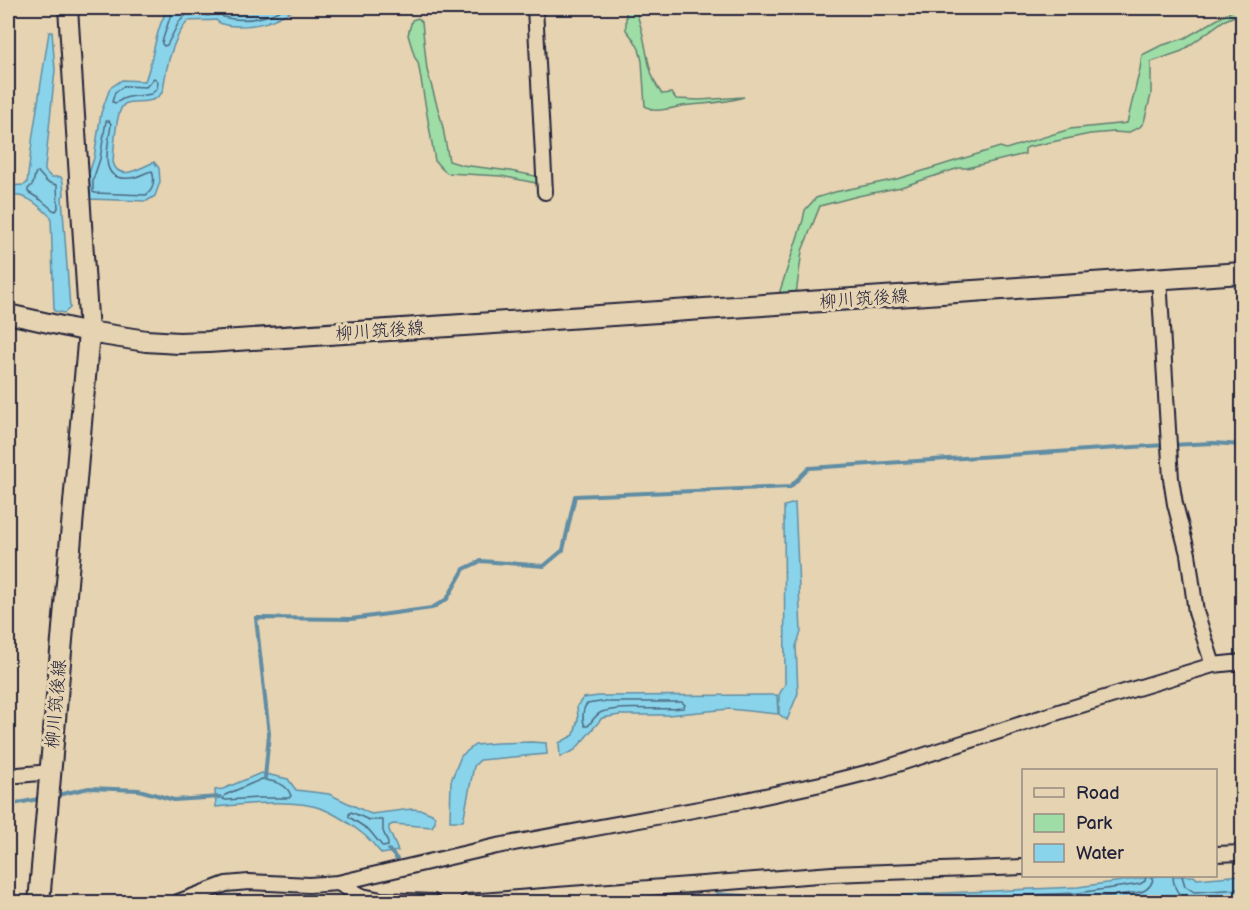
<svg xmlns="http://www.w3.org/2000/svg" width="1250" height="910" font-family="'Balsamiq Sans','Klee One',sans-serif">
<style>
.green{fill:#9edda6;stroke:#608070;stroke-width:1.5}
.water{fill:#89d4ea;stroke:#608da4;stroke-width:1.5}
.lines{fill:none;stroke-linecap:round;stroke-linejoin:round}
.shore{stroke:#4b6981;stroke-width:1.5}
.stream{stroke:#608da4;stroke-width:4}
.minor-casing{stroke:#22223b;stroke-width:18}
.tertiary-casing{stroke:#22223b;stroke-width:22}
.secondary-casing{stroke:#22223b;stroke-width:24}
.minor{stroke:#e6d3b1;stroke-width:14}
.tertiary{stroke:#e6d3b1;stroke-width:18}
.secondary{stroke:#e6d3b1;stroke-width:20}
.labels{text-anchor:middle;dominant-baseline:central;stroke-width:6;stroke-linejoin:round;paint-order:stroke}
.street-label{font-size:18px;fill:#22223b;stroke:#e6d3b1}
</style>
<rect width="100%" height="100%" fill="#e6d3b1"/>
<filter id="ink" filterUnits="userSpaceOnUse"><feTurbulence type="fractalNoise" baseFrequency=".0167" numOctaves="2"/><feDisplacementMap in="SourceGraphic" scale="12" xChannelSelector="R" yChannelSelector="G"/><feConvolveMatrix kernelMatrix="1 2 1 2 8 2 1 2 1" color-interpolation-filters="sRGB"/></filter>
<g filter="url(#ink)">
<g class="green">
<path d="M626,8H635C638,18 642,29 644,40C648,59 650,78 662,94L672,93L676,99L700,100L744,97C723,104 703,103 682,106C673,108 663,111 653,110C651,109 647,107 645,106L642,61L639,49L634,40L626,30Z"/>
<path d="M1237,8H1242V13L1223,21L1182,51L1151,62V95L1144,122L1140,127L1127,133L1114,132L1090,134L1028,147L1025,149V154L967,168H959L901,187L858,196L820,206L802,251L796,294H779L803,220L805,210L816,198L835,192L897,179L1000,147L1006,149L1070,129L1127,123L1140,69L1142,55L1160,46L1185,38Z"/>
<path d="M418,18L422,22L427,70L442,123L449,161L462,165L510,171L541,177V184L501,176L447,173L442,169L435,161L418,62L415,58L408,35L412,20Z"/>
</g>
<g class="water">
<path d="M169,8H184L208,16L215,14L221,8L246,10L255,8H298C275,19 265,26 239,26C231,26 222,26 216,20C207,21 198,20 188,21C172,39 166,67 163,91C151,110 130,95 122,107C115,117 114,150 113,162C118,183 142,167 154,162L159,168L160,182L155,196L147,201L89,199L86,194L87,179L94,158L101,113L110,88L122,80L145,81C154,59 155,26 169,8Z"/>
<path d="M49,32H52L55,70L45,168V171L51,177H61L63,182L64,195L62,197L70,308L64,313L54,311L51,217C39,206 25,191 8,197V186L24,185L27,183L33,134Z"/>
<path d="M795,503L801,632L796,646L798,693L787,720L779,714V695L785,684L784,506Z"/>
<path d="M777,695L778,714L729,709L668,715H620L602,718L575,750L560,757L559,743L574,735L578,719L577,706L583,698L599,696Z"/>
<path d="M531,742L546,743L547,754L480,760L474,766L463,821H450L451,781L461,756L475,745L497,743Z"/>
<path d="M261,773L288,779L296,790L329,794L371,814L412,809L422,810L432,814L435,817V822L432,827L393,824L389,826V830L398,851L382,854C376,848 370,839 363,834C352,825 335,814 323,809C293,798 248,804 216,807L215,790L223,789Z"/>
<path d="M1242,875V902H682L717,900V893L746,895L747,899L901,895L1078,887L1158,876H1194L1197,879Z"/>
</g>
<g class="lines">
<g class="shore">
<path d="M173,8L162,42V44L164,46L167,45L179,22L187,14V8"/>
<path d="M224,8L222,15L223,17C245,23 266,18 285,8"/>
<path d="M154,78L158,81L157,89L151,94C137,97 128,94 116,103L112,102L115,92L124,86L146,87Z"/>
<path d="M106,121H109L111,124C109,144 96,182 130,178C138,178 145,172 152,171C155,179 154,190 146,195L95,193L93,192V180L100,159Z"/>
<path d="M37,172L39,173L47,182L57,185L58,208L56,211L53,210L41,200L28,192V189L33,184L35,174Z"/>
<path d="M600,702H682L685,705L683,708C659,711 622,705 602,712C596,714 592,721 588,726H585C582,720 582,709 587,704Z"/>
<path d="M262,779C275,782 287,783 291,796L289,798H258L226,800L223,799L225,795Z"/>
<path d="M351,812L369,820H383V831L388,843V846L383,847L369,830L349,817V814Z"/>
<path d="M1173,876C1174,901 1192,902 1213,900C1222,899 1233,899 1242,898"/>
<path d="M1182,876L1185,886L1194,892L1242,889"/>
<path d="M844,902L1078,893L1140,884L1145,881L1146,876"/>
<path d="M1028,902L1079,900L1141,892C1149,889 1153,884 1153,876"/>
</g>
<g class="stream">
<path d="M1171,445L1213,443L1242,445"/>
<path d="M265,778L269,734L256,618L351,619L432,608L447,599L464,569L481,561L544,566L563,550L575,496L790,487L809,468L1165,445"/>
<path d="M53,796L89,788L139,790L174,800L220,797"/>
<path d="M8,805L43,798"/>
<path d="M389,850L397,859"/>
</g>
<defs>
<g id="minor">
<path d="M535,8L545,192"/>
<path d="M1159,278L1171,479L1175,504L1188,554L1196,612L1213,665"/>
<path d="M8,776L50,772"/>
<path d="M1216,854L1242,853"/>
<path d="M338,883L362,896L381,900L433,902"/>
<path d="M178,902L226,884L249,882L309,885L338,883L497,846L737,802L830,782L882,769L1065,710L1213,665L1242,662"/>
<path d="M467,902L832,874L1024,867"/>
</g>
<path id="tertiary" d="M8,314L89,332L68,8"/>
<path id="secondary" d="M39,902L89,332L146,341L179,343L208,342L1242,273"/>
</defs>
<use href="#minor" class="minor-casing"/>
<use href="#tertiary" class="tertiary-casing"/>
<use href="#secondary" class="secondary-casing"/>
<use href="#minor" class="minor"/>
<use href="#tertiary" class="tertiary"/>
<use href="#secondary" class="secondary"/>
</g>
</g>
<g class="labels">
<g class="street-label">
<text transform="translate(864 299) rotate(-4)">柳川筑後線</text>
<text transform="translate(380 331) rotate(-4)">柳川筑後線</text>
<text transform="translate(56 704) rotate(-85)">柳川筑後線</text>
</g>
</g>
<rect width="1250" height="910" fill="none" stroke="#e6d3b1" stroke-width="30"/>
<rect x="15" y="15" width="1220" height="880" fill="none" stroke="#22223b" stroke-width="2" filter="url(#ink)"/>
<rect x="1022" y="769" width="195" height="108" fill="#e6d3b1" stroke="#988c82" stroke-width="1.5"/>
<rect x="1034" y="788" width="30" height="9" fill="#e6d3b1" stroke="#988c82" stroke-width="1.5"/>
<text x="1076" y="799" font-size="18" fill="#22223b">Road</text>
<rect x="1034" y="814" width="30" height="18" fill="#9edda6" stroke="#988c82" stroke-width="1.5"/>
<text x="1076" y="829" font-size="18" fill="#22223b">Park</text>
<rect x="1034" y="844" width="30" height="18" fill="#89d4ea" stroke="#988c82" stroke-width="1.5"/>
<text x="1076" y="859" font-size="18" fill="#22223b">Water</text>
</svg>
